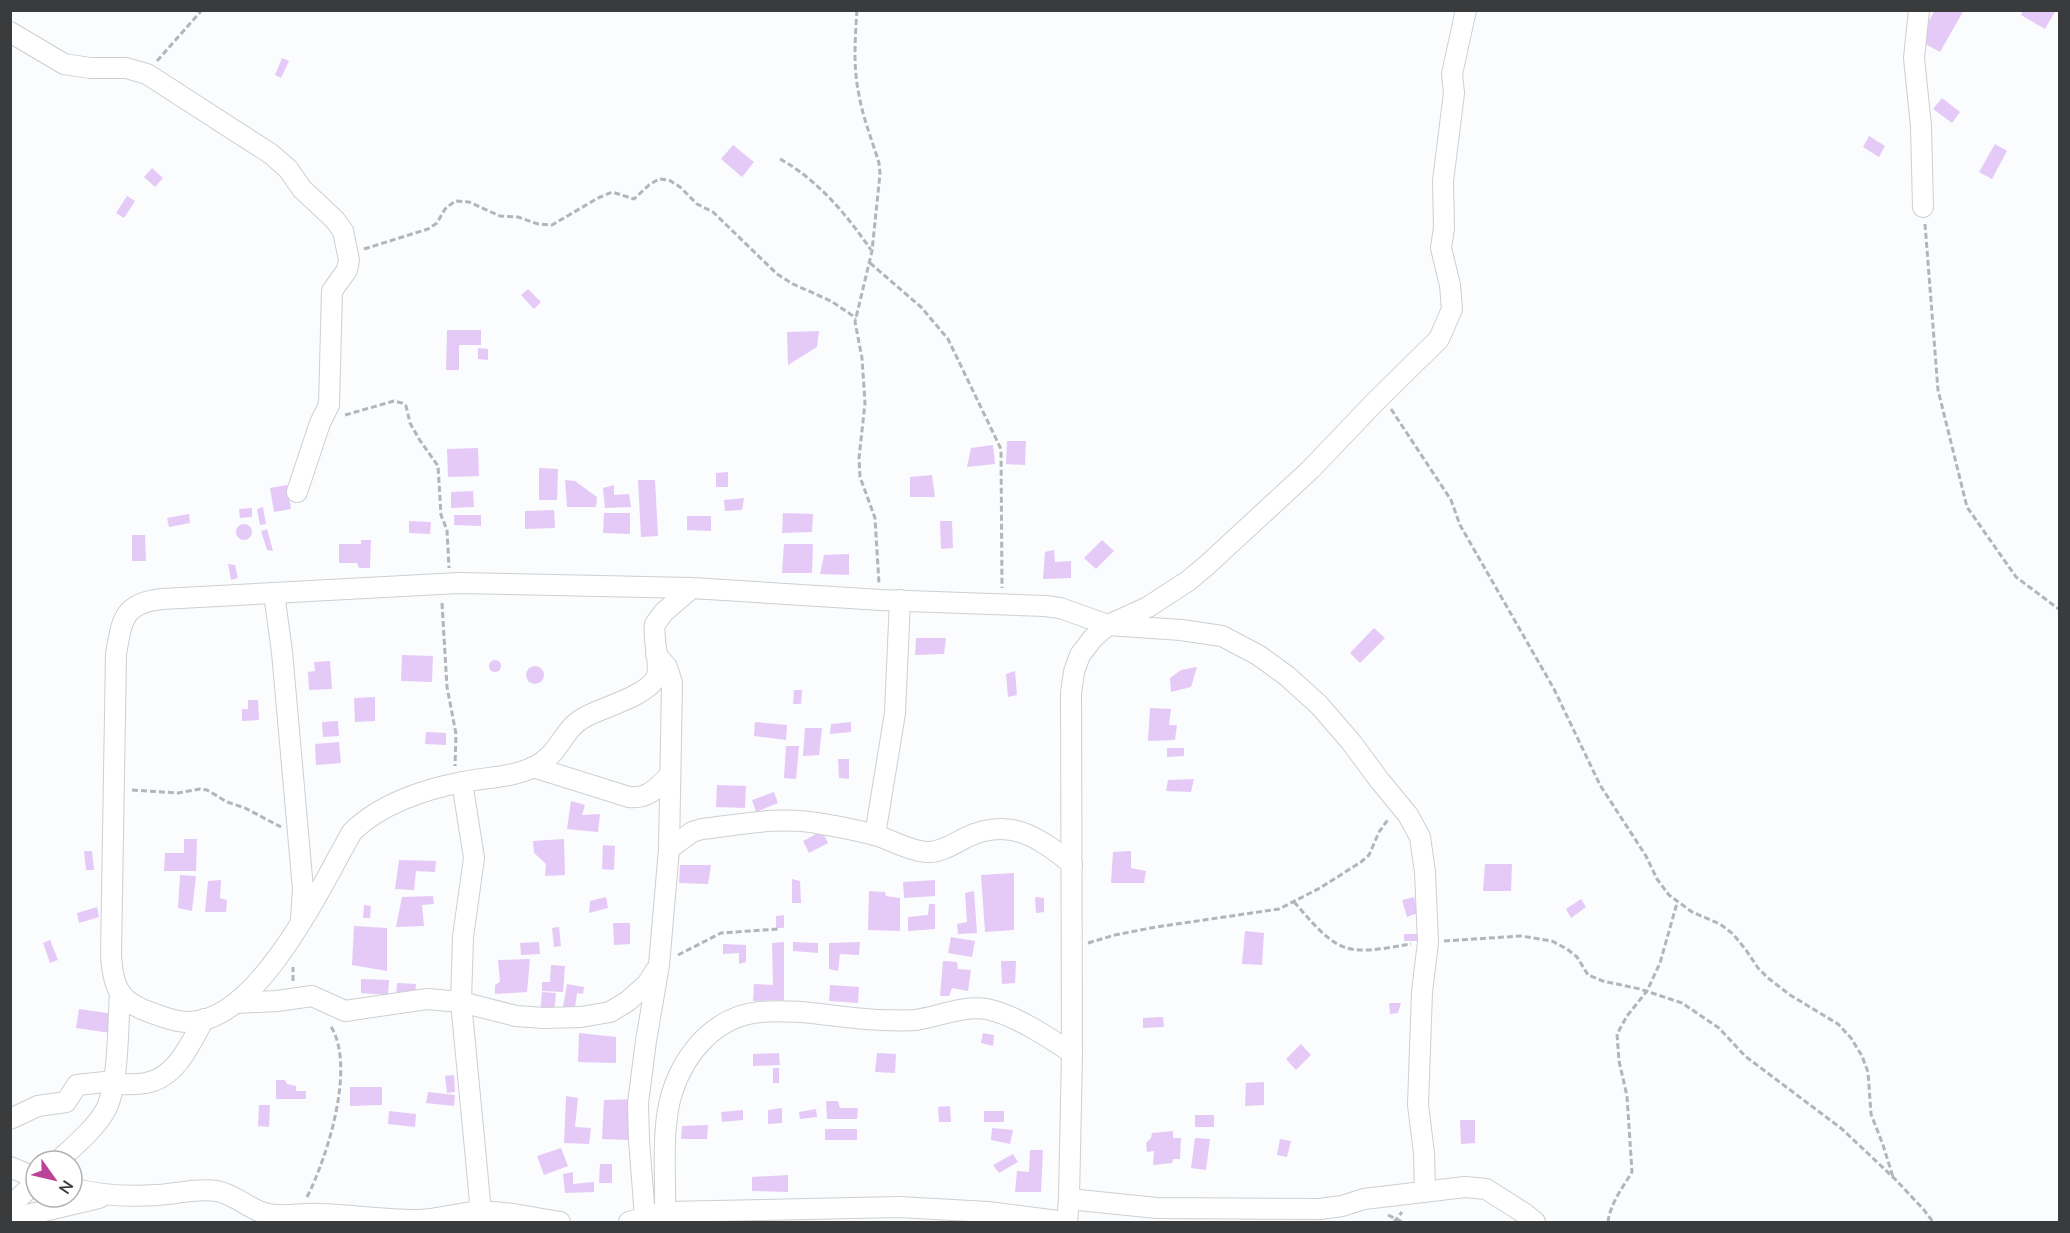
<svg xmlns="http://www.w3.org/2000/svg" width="2070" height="1233" font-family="Mulish,sans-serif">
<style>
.building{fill:#e5caf7}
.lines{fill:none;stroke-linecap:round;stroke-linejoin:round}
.street-casing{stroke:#cdcfd0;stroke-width:22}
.path{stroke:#b3b5b6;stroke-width:3;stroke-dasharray:6 3;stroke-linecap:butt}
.street{stroke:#fff;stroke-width:20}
</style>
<rect width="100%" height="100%" fill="#fafcfd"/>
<g class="building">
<path d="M1935,10H1964L1940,52L1918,40Z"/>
<path d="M2023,10H2056L2045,29L2021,15Z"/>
<path d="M282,58L289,61L281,78L275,75Z"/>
<path d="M1942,98L1960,112L1952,123L1933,109Z"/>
<path d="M1869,136L1885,146L1879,157L1863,147Z"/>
<path d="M1995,144L2007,151L1992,179L1979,172Z"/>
<path d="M733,145L754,162L742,177L721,159Z"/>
<path d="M152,168L163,178L155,187L144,177Z"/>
<path d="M127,196L135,201L124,218L116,213Z"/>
<path d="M528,289L541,302L534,309L521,295Z"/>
<path d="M447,330H481V345H459V370H446Z"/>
<path d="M819,331L817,347L788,365L787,332Z"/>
<path d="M478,348L488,349V360L478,359Z"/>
<path d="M1007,441H1026L1025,465L1006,464Z"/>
<path d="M993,445L995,464L967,467L971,448Z"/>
<path d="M478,448L479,476L448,477L447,449Z"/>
<path d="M539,468L558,469L557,500H539Z"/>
<path d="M728,472V487H716V473Z"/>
<path d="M932,475L935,497H910V477Z"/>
<path d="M565,480L575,481L597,497L596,507H567Z"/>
<path d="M638,480H655L658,536L641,537Z"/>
<path d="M287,485L291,509L274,512L270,488Z"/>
<path d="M614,485V495L629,494L631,507L605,508L603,488Z"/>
<path d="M473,491L474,507L451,508V492Z"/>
<path d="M744,498L742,510L725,511L724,500Z"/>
<path d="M263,507L266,524L260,525L257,509Z"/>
<path d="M252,508V517L240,518L239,509Z"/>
<path d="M554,510L555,528L525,529V511Z"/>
<path d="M604,513H630V534L603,533Z"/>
<path d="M783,513L813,514L812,532L782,533Z"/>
<path d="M189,514L190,523L169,527L167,518Z"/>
<path d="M454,515H481V526L454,525Z"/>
<path d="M687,516H711V531L687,530Z"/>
<path d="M409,521L431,522L430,534L409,533Z"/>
<path d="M940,521H952L953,548L941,549Z"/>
<circle cx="244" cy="532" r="8"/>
<path d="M267,529L273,551L267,550L261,531Z"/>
<path d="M132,535H145L146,561H132Z"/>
<path d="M361,540H371L370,568H359L357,563H339V544H361Z"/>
<path d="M1102,540L1114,551L1096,569L1084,558Z"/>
<path d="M784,544H813L812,573H782Z"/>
<path d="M1054,550L1055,562L1071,561V578L1043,579L1045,552Z"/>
<path d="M849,554V575L820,574L824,555Z"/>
<path d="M228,564L235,565L238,578L231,580Z"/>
<path d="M1374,628L1385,638L1360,663L1350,653Z"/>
<path d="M916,638H946L944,654L915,655Z"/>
<path d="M402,655L433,656L432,682L401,681Z"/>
<circle cx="495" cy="666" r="6"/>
<path d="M330,661L332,689L309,690L308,672L315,671L314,662Z"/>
<circle cx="535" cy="675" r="9"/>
<path d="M1197,667L1191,687L1171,692L1170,678L1181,670Z"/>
<path d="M1015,671L1017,695L1008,697L1006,674Z"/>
<path d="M794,690H802L801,704H793Z"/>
<path d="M375,697V721L355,722L354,698Z"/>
<path d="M248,700H258L259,720L242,721V709H248Z"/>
<path d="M1150,708L1171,709L1169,725H1177L1175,740L1148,741Z"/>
<path d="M338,721L339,736L323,737L322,722Z"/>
<path d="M755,722L787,725L786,740L754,736Z"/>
<path d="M851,722V732L830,734L831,724Z"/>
<path d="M805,728H822L819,755L803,756Z"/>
<path d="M426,732L446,733V745L425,744Z"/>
<path d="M339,742L341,763L316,765L315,744Z"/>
<path d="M786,746H799L796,779L784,778Z"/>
<path d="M1167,748H1184V756L1167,757Z"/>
<path d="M838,759H849V779L839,778Z"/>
<path d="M1194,779L1191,792L1166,791L1168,780Z"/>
<path d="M717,785L746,786L745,808L716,807Z"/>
<path d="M774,792L778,803L756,812L752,800Z"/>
<path d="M571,801L585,805L582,815L600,814L598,832L567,829Z"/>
<path d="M822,831L828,843L809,853L803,841Z"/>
<path d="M184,839H197L196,871H164L165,853H184Z"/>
<path d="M564,839L565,875L545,876L546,864L534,853L533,841Z"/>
<path d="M603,845L615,846L614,870L602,869Z"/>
<path d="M84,851H92L94,870H86Z"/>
<path d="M1131,851V868L1146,871L1144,883H1111L1113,852Z"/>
<path d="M399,860L436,861L435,872L416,871L414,890L395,889Z"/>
<path d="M1485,864H1512L1511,891H1483Z"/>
<path d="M680,865H711L708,884L679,883Z"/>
<path d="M1014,873V930L985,932L981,875Z"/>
<path d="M180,875L196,876L192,911L178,908Z"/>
<path d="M792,879L800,881L801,903H792Z"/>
<path d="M221,880L220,898L227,900L226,912H205L208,881Z"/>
<path d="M935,880V896L904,898L903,882Z"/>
<path d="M869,891L885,892L886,896L900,898V931L868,930Z"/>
<path d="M974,891L977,933L958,934L957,924L967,922L965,893Z"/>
<path d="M433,896L434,904L422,905L424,926L396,927L402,897Z"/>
<path d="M606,897L608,908L589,913L590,901Z"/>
<path d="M1035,897L1044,898V912L1036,913Z"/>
<path d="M1414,897L1418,913L1407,917L1402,900Z"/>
<path d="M1581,899L1586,907L1571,918L1566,909Z"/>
<path d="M929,904H935V929L908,931V917L928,915Z"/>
<path d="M364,905L371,906L370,918H363Z"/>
<path d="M97,907L99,917L79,923L77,913Z"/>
<path d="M784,915V928H776V916Z"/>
<path d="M613,923H630V944L614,945Z"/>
<path d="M354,926L387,928V971L352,965Z"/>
<path d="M559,927L561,946L554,947L552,928Z"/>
<path d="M1245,931L1264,933L1262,965L1242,964Z"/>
<rect x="1404" y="934" width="17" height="7"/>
<path d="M951,937L975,941L972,957L948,953Z"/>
<path d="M50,940L58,960L50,963L43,943Z"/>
<path d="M539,942L540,954L521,955L520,943Z"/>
<path d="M784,942V1000L753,1001L754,984L773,985L772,943Z"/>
<path d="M793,942L818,943V953L793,951Z"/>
<path d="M860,942L859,955L840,954L838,971L829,969V943Z"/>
<path d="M723,944L746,945V962L739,964V953L723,954Z"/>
<path d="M530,959L527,992L495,994V985L500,982L498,960Z"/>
<path d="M943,961L957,962L958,969L971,970L968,991L952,988L949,996H940Z"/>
<path d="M1001,961H1016L1015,983L1002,984Z"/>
<path d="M551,965L565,966L563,992L542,991V982H550Z"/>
<path d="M361,979L389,980L388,995L361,993Z"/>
<path d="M397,983L416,984L415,997H396Z"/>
<path d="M567,984L584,987L583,994L577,993L575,1008L562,1013Z"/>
<path d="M830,985L859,987L858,1003L829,1001Z"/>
<path d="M542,992L556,993L554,1014L540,1013Z"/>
<path d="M1389,1003H1401L1398,1013L1390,1014Z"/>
<path d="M79,1009L114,1014L111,1033L76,1028Z"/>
<path d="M1163,1017L1164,1027L1143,1028V1018Z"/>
<path d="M579,1033L616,1037V1063L578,1062Z"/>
<path d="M983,1033L994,1035L993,1046L981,1043Z"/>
<path d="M1301,1044L1311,1055L1296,1070L1286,1059Z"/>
<path d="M779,1053L780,1065L753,1066V1054Z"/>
<path d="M877,1053L896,1054L895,1073L875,1072Z"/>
<rect x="773" y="1068" width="6" height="15"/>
<path d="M454,1075L455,1092L447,1093L445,1076Z"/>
<path d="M276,1080H285L287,1084L296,1086V1091H306V1099H276Z"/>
<path d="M1264,1082V1105L1245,1106L1246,1083Z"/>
<path d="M350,1087H382V1105L350,1106Z"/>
<path d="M428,1092L455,1095L454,1106L426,1103Z"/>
<path d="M566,1096L578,1098L575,1127L591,1128L589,1144L564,1143Z"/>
<path d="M638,1099L629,1126L628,1140L602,1139L604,1100Z"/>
<path d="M826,1101H838L840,1108H858L857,1119H827Z"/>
<path d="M259,1105H270L269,1127L258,1126Z"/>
<path d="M950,1106L951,1122H939L938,1107Z"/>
<path d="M782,1108V1123L768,1124V1110Z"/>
<path d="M816,1109L817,1117L800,1119L799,1112Z"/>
<path d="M743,1110V1120L722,1122L721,1112Z"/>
<path d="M389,1111L416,1114L415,1127L388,1124Z"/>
<rect x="984" y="1111" width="20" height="11"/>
<rect x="1195" y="1115" width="19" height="12"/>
<path d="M1460,1120H1475V1143L1461,1144Z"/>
<path d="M708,1125L707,1139H681L682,1126Z"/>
<path d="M992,1128L1013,1130L1010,1144L991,1140Z"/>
<rect x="825" y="1129" width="32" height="11"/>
<path d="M1173,1131V1138H1181L1180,1159H1173L1172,1163L1153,1165L1154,1151L1147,1152L1146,1143L1151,1138L1152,1133Z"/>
<path d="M1195,1138L1210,1139L1206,1170L1191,1168Z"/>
<path d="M1280,1139L1291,1141L1287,1157L1277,1155Z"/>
<path d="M561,1148L568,1166L544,1175L537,1156Z"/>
<path d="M1030,1150H1043L1041,1192H1015L1017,1171L1029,1172Z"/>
<path d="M1013,1154L1018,1162L999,1173L993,1165Z"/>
<path d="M600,1164H612V1183H599Z"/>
<path d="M573,1172V1184L594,1182V1192L565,1193L563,1174Z"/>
<path d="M788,1175V1192L752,1191V1177Z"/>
</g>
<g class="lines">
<defs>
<g id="street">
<path d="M1919,10L1914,58L1921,126L1923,207"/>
<path d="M10,32L64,64L90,68H126L147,74L271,154L288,169L302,189L335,220L343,231L349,260L347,270L332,291L329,405L320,423L297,492"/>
<path d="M692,588L664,612L655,624C652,639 662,666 656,678C646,696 604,707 585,717C561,730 561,754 534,767C511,778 486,777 463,782C425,789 380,804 352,832C322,884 258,1024 187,1022C175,1022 163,1017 152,1013C119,1002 113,988 111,955L116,654C122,620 123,603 162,599L459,583L692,588L881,600L1045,606L1060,608L1108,625L1181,630L1222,636L1258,655L1287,676L1319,705L1351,742L1380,781L1408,815L1420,837L1425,872L1428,942L1422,992L1418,1105L1424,1153L1425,1192"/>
<path d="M274,593L282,652L303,889L301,919"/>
<path d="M533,767L629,797C648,799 657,788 670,775"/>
<path d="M462,782L474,858L463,937L461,1002L481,1212"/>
<path d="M875,835L895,713L900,600"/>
<path d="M669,849L692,832L702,829C739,825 780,816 816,823C836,826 856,830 875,835C892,840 909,851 927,852C940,853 954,844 965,838C1009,816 1038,837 1072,864"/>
<path d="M236,1003L277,1001L312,996L345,1011L427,999L461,1002L516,1016L544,1018L581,1017L610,1012L628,1001L647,984L656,970"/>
<path d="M113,1084C124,1084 136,1085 146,1083C177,1077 190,1044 204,1019"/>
<path d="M10,1119L38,1106L66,1102L77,1085L114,1081"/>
<path d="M58,1161C74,1146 94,1130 105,1111C119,1088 118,1021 120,992"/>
<path d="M10,1167L36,1178"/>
<path d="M72,1188C101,1196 128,1197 158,1195C177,1194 197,1188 217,1191C238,1195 253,1214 275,1215C290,1216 305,1213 320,1214C352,1215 384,1220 416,1220C436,1220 455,1214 474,1212C503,1210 532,1218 560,1222"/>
<path d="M1069,1199L1157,1208L1320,1209L1342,1206L1364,1199L1465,1187L1486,1189L1524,1213L1535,1222"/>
<path d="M10,1206L36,1182"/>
<path d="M665,1212C666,1175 661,1128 672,1093C685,1052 716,1016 760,1012C801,1008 842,1019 883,1020C893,1020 905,1021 915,1020C938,1017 963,1005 987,1009C1015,1015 1048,1037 1072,1053"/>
<path d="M645,1217L639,1140L638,1103L646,1041L659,965L669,849L672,683L667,667L656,654"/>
<path d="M10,1219L99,1198"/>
<path d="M629,1222L665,1212L899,1207L988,1212L1066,1222"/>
<path d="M1067,1222L1069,1199L1072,1053L1071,693L1074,672L1080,655L1093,638L1108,625L1148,607L1188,581L1206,566L1310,470L1375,402L1439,339L1452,309L1450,285L1441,248L1444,228L1443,181L1454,93L1452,74L1466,10"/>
</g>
</defs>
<use href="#street" class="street-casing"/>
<g class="path">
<path d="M857,10C855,39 853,67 859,95C863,118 872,140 879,163L880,174L872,251L855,322L862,358L865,403L859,458L860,477L875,518L879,584"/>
<path d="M157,61L202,10"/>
<path d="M780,159C818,180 847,215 871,250"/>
<path d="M1925,224L1938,390L1967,507L2016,577L2060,610"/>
<path d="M364,249L428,229L437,223L445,209L455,201L469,202L500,216L518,217L538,224L552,225L598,198L612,192L634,199L649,185L659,179L669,180L680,187L697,204L713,212L777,274L793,284L831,301L856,318"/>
<path d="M870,263L921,307L948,339L1001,449L1002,588"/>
<path d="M1391,409L1451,500L1460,525L1554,689L1600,785L1646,856L1657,879L1669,895L1692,912L1720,924L1733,934L1746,950L1758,968L1768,978L1790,995L1838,1024L1851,1038L1862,1056L1868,1072L1871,1114L1883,1145L1893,1177"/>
<path d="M345,415L394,401L402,403L406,406L410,423L419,439L438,466L441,515L447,530L449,568"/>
<path d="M442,603L447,687L456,734L455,766"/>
<path d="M132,790L178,793L200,789L207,790L227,802L245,808L281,827"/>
<path d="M1294,902C1309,918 1328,945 1351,949C1370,952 1392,947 1411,944"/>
<path d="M1444,941L1521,936L1552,941L1567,949L1577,957L1588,975L1603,981L1640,989L1682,1003L1719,1028L1745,1056L1842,1129L1896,1180L1924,1210L1933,1222"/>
<path d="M1088,943L1115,935L1156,927L1279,909L1320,888L1361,862L1369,855L1379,832L1389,818"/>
<path d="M678,955L721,933L778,929"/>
<path d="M293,981V967"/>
<path d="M307,1197C327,1158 357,1065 330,1025"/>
<path d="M1388,1215L1402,1222"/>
<path d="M1394,1222L1402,1212"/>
<path d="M1608,1222C1610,1204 1623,1187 1632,1172L1627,1096L1619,1061L1617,1034L1627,1016L1647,991L1660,963L1677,903"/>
</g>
<use href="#street" class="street"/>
</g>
<rect width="2070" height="1233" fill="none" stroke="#3a3b3c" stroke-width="24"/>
<g transform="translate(54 1179) rotate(124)"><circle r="28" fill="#ffffff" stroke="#b0b1b1" stroke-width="1.5"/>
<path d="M0-4.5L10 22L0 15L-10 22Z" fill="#bc4397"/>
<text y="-9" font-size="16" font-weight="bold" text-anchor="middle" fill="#3a3b3c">N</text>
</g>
</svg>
